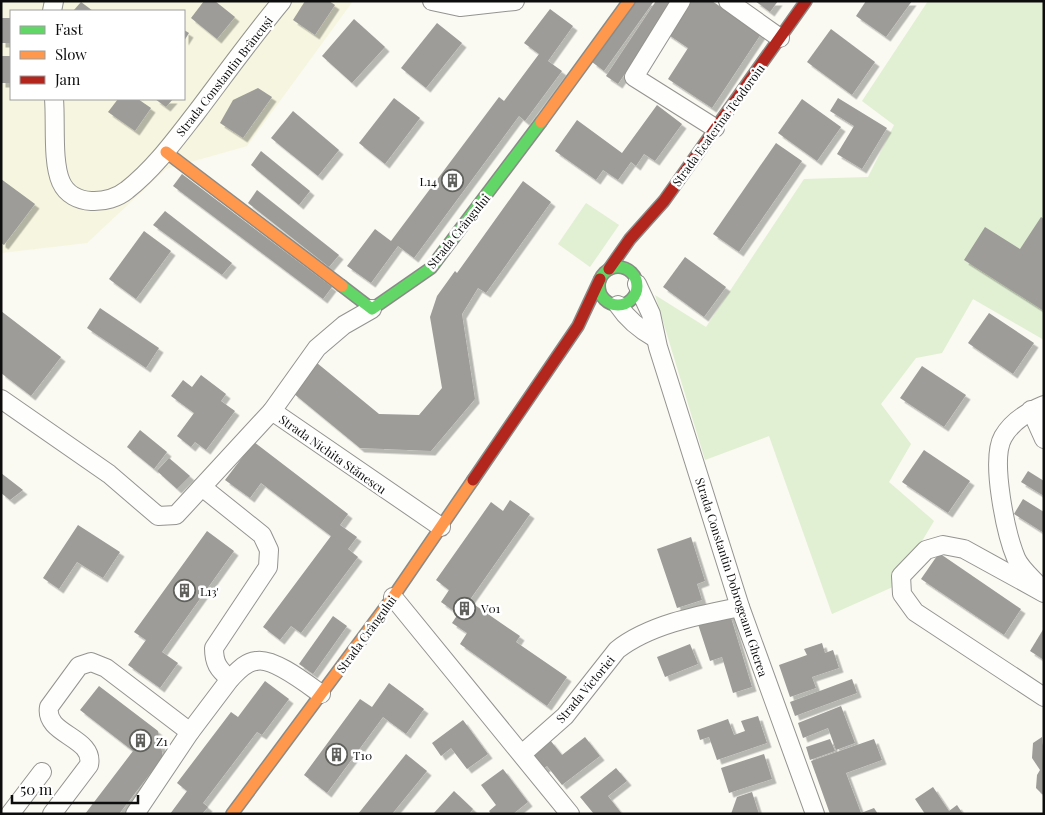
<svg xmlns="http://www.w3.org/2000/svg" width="1045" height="815" font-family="'Playfair Display',serif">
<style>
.farmland{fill:#f6f5df;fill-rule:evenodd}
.green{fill:#e1efd3}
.building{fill:#9d9c98;filter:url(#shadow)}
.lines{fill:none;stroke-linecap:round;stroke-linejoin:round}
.street-casing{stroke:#949390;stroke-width:20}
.fast-casing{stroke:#8a8a87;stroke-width:14}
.slow-casing{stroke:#8a8a87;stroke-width:14}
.jam-casing{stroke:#8a8a87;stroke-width:14}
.street{stroke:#fefefd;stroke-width:18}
.fast{stroke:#63d668;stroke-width:11}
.slow{stroke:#ff974d;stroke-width:11}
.jam{stroke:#b3261e;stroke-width:11}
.labels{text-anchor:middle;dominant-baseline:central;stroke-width:5;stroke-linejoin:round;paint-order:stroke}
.street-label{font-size:12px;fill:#0d0d0d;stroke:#fff}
.poi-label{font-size:12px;fill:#0d0d0d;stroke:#fff;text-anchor:start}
</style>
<defs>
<filter id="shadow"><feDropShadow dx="4.5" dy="4.5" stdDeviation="0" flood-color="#0004"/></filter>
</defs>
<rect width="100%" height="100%" fill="#faf9f2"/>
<path class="farmland" d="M1,1H353L247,146L166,169L87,243L1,253ZM11,11H184V99H11Z"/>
<g class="green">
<path d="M928,1H1044V340L973,299L942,353L916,358L881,404L911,444L889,482L934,521L895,586L832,614L769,436L705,460L655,295L706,327L804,179L868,177L894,125L862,101Z"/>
<path d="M586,203L619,225L590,267L558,244Z"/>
</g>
<g class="building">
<path d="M204,1H215L235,17L217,39L191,18Z"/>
<path d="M305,1H329L335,5L315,35L293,20Z"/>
<path d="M635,1H654L604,71L592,62Z"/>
<path d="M656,1H674L618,84L606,76Z"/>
<path d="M687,1H712L761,34L712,108L668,79L688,48L666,33Z"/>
<path d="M755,1H778L770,12Z"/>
<path d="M866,1H912L886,37L856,16Z"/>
<path d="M81,2L93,11H73Z"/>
<path d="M550,9L573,26L548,61L562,71L525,121L519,116L414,258L398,246L371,283L347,266L375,229L391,241L499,97L504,101L539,54L524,43Z"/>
<rect x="1" y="18" width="10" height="25"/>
<path d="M354,19L385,47L352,83L322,56Z"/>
<path d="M437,23L462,43L426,88L401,68Z"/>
<path d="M831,29L875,62L852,95L807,62Z"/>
<path d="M184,30L189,33L184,41Z"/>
<rect x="1" y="56" width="10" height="27"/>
<path d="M258,88L272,97L243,138L220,123L233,100Z"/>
<path d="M394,98L420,118L385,164L359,143Z"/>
<path d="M838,98L887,128L862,169L837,154L854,126L830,111Z"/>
<path d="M118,99H138L151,108L135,131L108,112Z"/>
<path d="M155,99H173L166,107Z"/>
<path d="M802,99L841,127L817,161L778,133Z"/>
<path d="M657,105L682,124L655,161L644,154L636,166L631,162L618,180L603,170L596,180L555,151L577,120L622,153Z"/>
<path d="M293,111L339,150L318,176L271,138Z"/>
<path d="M776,143L802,161L739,252L713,234Z"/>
<path d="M261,151L310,191L299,205L251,165Z"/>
<path d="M182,174L332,287L323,299L173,186Z"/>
<path d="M1,179L35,204L4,245L1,243Z"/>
<path d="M523,181L551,202L486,293L478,288L462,314L475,399L431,451L360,448L293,393L317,363L379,414L419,415L442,388L430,317L437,296L455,271L457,273Z"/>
<path d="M257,190L339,255L329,267L248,203Z"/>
<path d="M165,211L232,263L222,275L153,225Z"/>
<path d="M1041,217L1044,219V311L964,260L985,227L1020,249Z"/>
<path d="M144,231L171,251L136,299L109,279Z"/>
<path d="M685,257L726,287L704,317L663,287Z"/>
<path d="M100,308L159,348L146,368L87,328Z"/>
<path d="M1,311L61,357L31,396L1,373Z"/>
<path d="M989,313L1034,343L1013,374L968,343Z"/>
<path d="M922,366L966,395L944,427L900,398Z"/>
<path d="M201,375L226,394L221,401L235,411L206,450L195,442L191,447L177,436L194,413L171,396L183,380L192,387Z"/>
<path d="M140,430L167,452L154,469L127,447Z"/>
<path d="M254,442L348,514L340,525L357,537L348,549L358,557L301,633L291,626L280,640L263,627L331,536L261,483L250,498L225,480Z"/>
<path d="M924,450L970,481L948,513L902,482Z"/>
<path d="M169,458L190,476L177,489L157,471Z"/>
<path d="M1028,471L1044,481V496L1021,482Z"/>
<path d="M1,473L23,490L10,500L1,493Z"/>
<path d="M1023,499L1044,512V533L1014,514Z"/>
<path d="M510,500L530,514L469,601L520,636L516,642L567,677L547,706L460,644L467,633L452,623L458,614L441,602L449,590L436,580L491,502L503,511Z"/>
<path d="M78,525L120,552L103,578L77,562L59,589L43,578Z"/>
<path d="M207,531L234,551L162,652L178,663L160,688L128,665L146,640L134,632Z"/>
<path d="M691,537L705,581L697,584L702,600L677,608L657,549Z"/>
<path d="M939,553L1021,609L1004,635L921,579Z"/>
<path d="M729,611L752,687L733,693L722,657L710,661L697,621Z"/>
<path d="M333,616L347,626L313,674L299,664Z"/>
<path d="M1044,628V660L1030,651Z"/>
<path d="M822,643L825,653L833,650L839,668L812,677L816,688L790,697L779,665L807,655L804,649Z"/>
<path d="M690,644L698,664L665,677L657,657Z"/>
<path d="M852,679L857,693L795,716L790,702Z"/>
<path d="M265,681L289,699L262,735L257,732L203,803L208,807L202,814H170L187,791L177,783L231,712L238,717Z"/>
<path d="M389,683L424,709L406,734L383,717L327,793L304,775L360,699L372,707Z"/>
<path d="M99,686L158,731L163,757L119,814H85L133,751L80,710Z"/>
<path d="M841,706L855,743L836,750L828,728L803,738L798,723Z"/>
<path d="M758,716L767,743L717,760L709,737L700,740L697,730L728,719L734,735L745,731L741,721Z"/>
<path d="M463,720L488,754L467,769L451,748L441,756L432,743Z"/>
<path d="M585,737L600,756L562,785L547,766L543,769L531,754L550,740L562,755Z"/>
<path d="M1042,737L1044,794H1042L1036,788L1037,775L1040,770L1032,758L1033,743Z"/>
<path d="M830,739L835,751L810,760L806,747Z"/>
<path d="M874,739L882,760L846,773L861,813L874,808L878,814H830L811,761Z"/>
<path d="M406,754L427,771L392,814H358Z"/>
<path d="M764,754L772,779L729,793L721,768Z"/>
<path d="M616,768L627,781L608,796L622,814H594L580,797Z"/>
<path d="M503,769L528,802L513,814H491L489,811L496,805L481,785Z"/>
<path d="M933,787L949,811L957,805L963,814H925L915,799Z"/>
<path d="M454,791L473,809L469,814H433Z"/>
<path d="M752,792L759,814H731L737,797Z"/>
</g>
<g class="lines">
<defs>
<g id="street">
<path d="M432,1L460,7L515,1"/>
<path d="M681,1L634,77L715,128"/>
<path d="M728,1L780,38"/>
<path d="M52,11L54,1"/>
<path d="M54,99C56,122 52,162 61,182C72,207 109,205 127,190C154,169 175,140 196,113C224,76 252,37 282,1"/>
<path d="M637,284L651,314L658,347L740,607L815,814"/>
<path d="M618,305C628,320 639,329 655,338"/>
<path d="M1,399L109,474L158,516L176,515L272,411L441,527"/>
<path d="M1031,410L1044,439"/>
<path d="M272,411L317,348L344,325L372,309"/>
<path d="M1040,587C1033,579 1020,568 1016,558C1006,534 990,460 1003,437C1012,421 1027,412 1044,405"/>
<path d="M1044,593L964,549L943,545L926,550L901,576L902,594L915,612L1044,697"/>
<path d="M393,597L570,814"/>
<path d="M230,679C237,672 245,662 256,661C273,657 307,684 321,694"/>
<path d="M522,754L565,716L617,650C650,624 700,615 740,607"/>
<path d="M10,814L42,772"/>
<path d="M52,814L89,765C95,737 44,735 49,707L79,666L91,662L106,668L190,732"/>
<path d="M135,814L190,732L230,679C218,669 214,663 214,648L268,567L269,550L262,535L202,487"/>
</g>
<g id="fast">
<circle cx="618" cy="286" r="19"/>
<path d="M342,286L372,309L431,268L541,122"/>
</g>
<g id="slow">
<path d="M541,122L629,1"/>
<path d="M166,152L342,286"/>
<path d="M232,814L393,597L473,480"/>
</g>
<g id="jam">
<path d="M609,269L630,239L664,201L806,1"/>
<path d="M473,480L578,326L600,279"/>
</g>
</defs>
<use href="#street" class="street-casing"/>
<use href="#fast" class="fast-casing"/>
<use href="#slow" class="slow-casing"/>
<use href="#jam" class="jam-casing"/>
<use href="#street" class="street"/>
<use href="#fast" class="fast"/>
<use href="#slow" class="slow"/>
<use href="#jam" class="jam"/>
</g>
<defs>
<symbol id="building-ring" viewBox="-11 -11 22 22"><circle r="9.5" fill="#fff" stroke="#60605d" stroke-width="1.5"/><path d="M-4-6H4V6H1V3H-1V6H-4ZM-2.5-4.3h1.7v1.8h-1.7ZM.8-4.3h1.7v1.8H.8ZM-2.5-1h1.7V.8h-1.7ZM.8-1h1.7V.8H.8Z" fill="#60605d"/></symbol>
</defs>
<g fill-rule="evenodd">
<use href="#building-ring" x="440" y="168" width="25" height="25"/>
<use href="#building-ring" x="172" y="578" width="25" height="25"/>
<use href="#building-ring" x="452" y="596" width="25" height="25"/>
<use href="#building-ring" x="128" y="728" width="25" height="25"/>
<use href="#building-ring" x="324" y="742" width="25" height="25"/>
</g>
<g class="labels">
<g class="street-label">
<text transform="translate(224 76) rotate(-52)">Strada Constantin Brâncuși</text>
<text transform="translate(718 125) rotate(-54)">Strada Ecaterina Teodoroiu</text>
<text transform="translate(458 231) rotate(-51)">Strada Crângului</text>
<text transform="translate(333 454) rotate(35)">Strada Nichita Stănescu</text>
<text transform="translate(732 577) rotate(72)">Strada Constantin Dobrogeanu Gherea</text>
<text transform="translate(366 634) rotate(-54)">Strada Crângului</text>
<text transform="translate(585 689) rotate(-50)">Strada Victoriei</text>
</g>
<g class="poi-label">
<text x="437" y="181" text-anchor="end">L14</text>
<text x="200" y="591">L13'</text>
<text x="481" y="608">V01</text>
<text x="156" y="741">Z1</text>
<text x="353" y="755">T10</text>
</g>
</g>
<rect width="1045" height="815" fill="none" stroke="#0d0d0d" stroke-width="5"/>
<rect x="10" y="10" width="175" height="90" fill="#ffffff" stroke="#9e9e9e"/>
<rect x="20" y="26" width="25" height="8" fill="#63d668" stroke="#9e9e9e"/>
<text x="55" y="35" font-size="15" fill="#0d0d0d">Fast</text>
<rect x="20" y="51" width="25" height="8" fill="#ff974d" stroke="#9e9e9e"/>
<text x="55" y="60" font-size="15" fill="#0d0d0d">Slow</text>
<rect x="20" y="76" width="25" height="8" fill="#b3261e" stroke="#9e9e9e"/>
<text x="55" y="85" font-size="15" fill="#0d0d0d">Jam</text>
<path d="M12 795v8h126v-8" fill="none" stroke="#0d0d0d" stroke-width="2.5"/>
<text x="20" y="795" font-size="15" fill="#0d0d0d" stroke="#ffffff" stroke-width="4" paint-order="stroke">50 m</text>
</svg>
